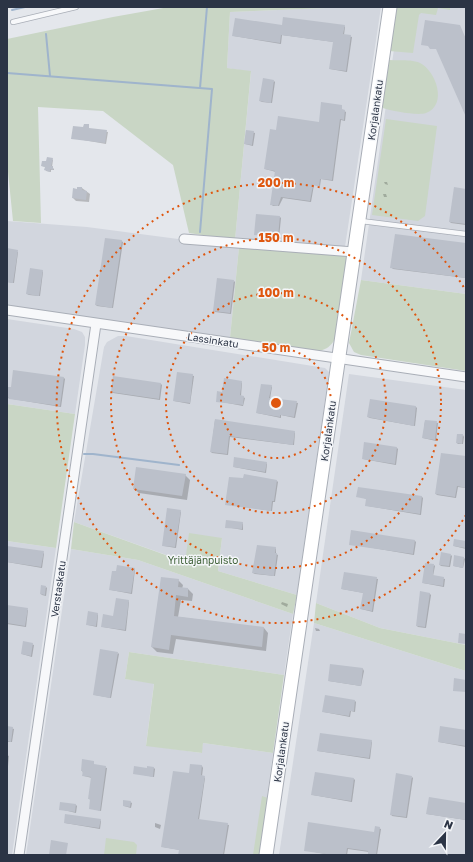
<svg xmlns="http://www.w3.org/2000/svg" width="473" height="862" font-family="'Golos Text',sans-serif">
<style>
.built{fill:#d2d6de}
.green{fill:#c9d6c5}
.shadow{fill:#0003}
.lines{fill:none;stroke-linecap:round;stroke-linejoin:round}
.stream{stroke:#9fb4cc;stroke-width:2}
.building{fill:#bbc0ca}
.lane-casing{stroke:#a9aeb7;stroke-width:6}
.street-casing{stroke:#a9aeb7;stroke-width:11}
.secondary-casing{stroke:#a9aeb7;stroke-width:15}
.lane{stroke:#f7f8fa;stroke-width:4.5}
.street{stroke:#f7f8fa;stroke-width:9}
.secondary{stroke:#fff;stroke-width:13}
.ring{fill:none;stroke:#df570f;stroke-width:2;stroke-dasharray:2 4}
.labels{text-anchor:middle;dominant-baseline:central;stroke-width:3;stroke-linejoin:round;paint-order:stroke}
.street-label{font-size:10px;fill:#2b3445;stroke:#f4f6f9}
.park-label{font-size:10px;fill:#3f6138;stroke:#f4f6f9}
.centre{fill:#df570f;stroke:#f4f6f9;stroke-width:2}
.ring-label{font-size:12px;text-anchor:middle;font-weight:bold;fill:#df570f;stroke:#f4f6f9;stroke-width:3;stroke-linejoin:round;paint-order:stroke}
</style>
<rect width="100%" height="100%" fill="#e4e7ec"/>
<g class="built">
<path d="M350,7H381L345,247L235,240L251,72L227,68L230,12Z"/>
<path d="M400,7H466V294L361,280Z"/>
<path d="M7,221L87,227L239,247L230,338L7,305Z"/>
<path d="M7,319L74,329L82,332L85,337V345L75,414L7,404Z"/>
<path d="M118,336H126L325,368L329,372L297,595L218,571L222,538L186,562L74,522L104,347L107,342Z"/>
<path d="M349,374L466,390V645L380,628L316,603Z"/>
<path d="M7,541L56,548L12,855H7Z"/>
<path d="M71,549L138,560L293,614L284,675L129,652L125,679L154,683L146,745L201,753L203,743L273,753L259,855H26Z"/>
<path d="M314,623L466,671V855H279Z"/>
</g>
<g class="green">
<path d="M169,7H350L230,12L227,68L251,71L235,240L189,233L173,165L103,111L38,107L41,223L13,221L7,162V39L113,17Z"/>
<path d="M395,7H450V10L438,8L436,15L421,13L419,15L413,53L389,51Z"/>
<path d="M389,60C399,61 411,59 420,63C436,71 448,105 426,113C418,116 392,111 383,108L381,105L387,63Z"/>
<path d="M386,119L437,126L425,216L418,221L372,215Z"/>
<path d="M239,247L344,254L347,258L335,339C331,346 327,349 319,351L230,338Z"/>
<path d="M361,280L466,294V371L361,355L354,352L349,343Z"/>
<path d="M7,404L75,414L56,548L7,541Z"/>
<path d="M74,522L185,562L189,533L222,538L218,571L297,595L293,614L138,560L71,549Z"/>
<path d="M316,603L380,628L466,645V671L314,623Z"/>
<path d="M129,652L284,675L273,753L203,743L202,753L146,746L154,684L125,679Z"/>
<path d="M262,796L268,798L261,855H253Z"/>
<path d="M106,838L134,842L137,845L136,855H104Z"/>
</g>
<g class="shadow">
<path d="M283,26H344L345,27L344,35L352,37L347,72L330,69L334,42L282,35L281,44L234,36Z"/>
<path d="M274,81L275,82L272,103L262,102L260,101Z"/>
<path d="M342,106V110L346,112L345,121L341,120L333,181L321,179L320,186L314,185L311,202L283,198L279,206H273L271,204L276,172L265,169L277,131L320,123Z"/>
<path d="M89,125V129L108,132L106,144L72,138Z"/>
<path d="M247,131L255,133L253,146L245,144Z"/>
<path d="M52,159L53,160L52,167L54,169V170H51V172L46,171V167L42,166Z"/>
<path d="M384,182H387L388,185L385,184Z"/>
<path d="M82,188L90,194L89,202L76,201L73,198Z"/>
<path d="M466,190V225L451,223L450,222Z"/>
<path d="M383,194H386L387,197H384Z"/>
<path d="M280,217L281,218L279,238L255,234Z"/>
<path d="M121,241L123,242L113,308L97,306L96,305Z"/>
<path d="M466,244V278L393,269L391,267Z"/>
<path d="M7,249L18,252L14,283L7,282Z"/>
<path d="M42,271L43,272L40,296L29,295L27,294Z"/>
<path d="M234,281L235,282L231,314L215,312L214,311Z"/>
<path d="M178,373L194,376L190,404L174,401Z"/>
<path d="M114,377L161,384L162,385L160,400L113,393L112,392Z"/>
<path d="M64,378L65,379L61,407L7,398V388H11Z"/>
<path d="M241,382L242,383L241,396L245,398L243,406L217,401L223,393Z"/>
<path d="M271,386L272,387L270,399L298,403L295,418L281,415V418L257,413Z"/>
<path d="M371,400L416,407L417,408L415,426L370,418L368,417Z"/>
<path d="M215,420L294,432L295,433L294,445L230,437L228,455L212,453L211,452Z"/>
<path d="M425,421L438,423L436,441L423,438Z"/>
<path d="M463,435L464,437L463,444H458L457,443Z"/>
<path d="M397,448L398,449L396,465L363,459Z"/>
<path d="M466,457V488L458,487L456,498L437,495L436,494Z"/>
<path d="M266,463L267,464L266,473L234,467Z"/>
<path d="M185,475L190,480L187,500L139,493L134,489Z"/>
<path d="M277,481L278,482L275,502H273L272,511L226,504Z"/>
<path d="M357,496L422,497L423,498L421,515L368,506L366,505L367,499Z"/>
<path d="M180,511L181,512L176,548L164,546L163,545Z"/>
<path d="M242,523L243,524V530L226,527Z"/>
<path d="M415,541L416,542L414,555L350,544Z"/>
<path d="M466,542V549L454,546Z"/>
<path d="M7,547L43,552L44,554L42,568L7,562Z"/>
<path d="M275,548L276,549V554L278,555L275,576L255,574L253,573Z"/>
<path d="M451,555L452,556L450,567L441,566L440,565Z"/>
<path d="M464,558L465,559L463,568L454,566Z"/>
<path d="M434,565L435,566L433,576L445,579L444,587L423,583Z"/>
<path d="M134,568L135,570L132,594L111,590Z"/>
<path d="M345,573L378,579L373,612L361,609L364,593L342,589Z"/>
<path d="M178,580L183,585L182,589H188L193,594L192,601L181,600L178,617L264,628L268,633L266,651L176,639L173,654L157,652L152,647Z"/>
<path d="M46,587L47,588L46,596L42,595L41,594Z"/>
<path d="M429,593L431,595L426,628L418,627L417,626Z"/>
<path d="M128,601L129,602L126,631L103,627L102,626L114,617Z"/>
<path d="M282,602L288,604L287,607L281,604Z"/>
<path d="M7,606L28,610L26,627L7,624Z"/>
<path d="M97,614L98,615L97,627L88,625L87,624Z"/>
<path d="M315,628L319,629L320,631H316Z"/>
<path d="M24,642L34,645L32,657L22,654Z"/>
<path d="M118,653L119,654L111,698L95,695L94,694Z"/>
<path d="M363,669L364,671L361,686L329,681Z"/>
<path d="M355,701L356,702L355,712L351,711L350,717L324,712Z"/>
<path d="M7,727L14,729L12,742H7Z"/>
<path d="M466,731V747L439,742Z"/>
<path d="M371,741L372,742L370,759L318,751Z"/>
<path d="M7,755L9,756L8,766H7Z"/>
<path d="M94,762V765L107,768L101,811L90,808L91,800L89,799L92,778L84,776L82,770Z"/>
<path d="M191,765L202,766L203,768L202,776L205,778L199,820L229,825L224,855H179L180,850L163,847L190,775Z"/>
<path d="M154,768L155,769L154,777L134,773Z"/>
<path d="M412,777L413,778L407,818L392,816L391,814Z"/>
<path d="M354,779L355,780L352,802L313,795Z"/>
<path d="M130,802L132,803L131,808L124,806Z"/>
<path d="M466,804V820L427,814Z"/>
<path d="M76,805L77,806L76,813L60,809Z"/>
<path d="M100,820L101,821L100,829L65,823Z"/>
<path d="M155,823L161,825L160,829L155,827Z"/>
<path d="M375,827L381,829L377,855H369V852L348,849L347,855H330L305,850L375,833Z"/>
</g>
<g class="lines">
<g class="stream">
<path d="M12,10L25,7"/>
<path d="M46,34L50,76"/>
<path d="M7,73L212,89L200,232"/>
<path d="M200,88L207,7"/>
<path d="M84,454H93L179,465"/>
</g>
</g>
<g class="building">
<path d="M283,17L345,25L343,34L351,35L346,71L329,69L333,42L281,35L280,43L232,36L235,18L282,25Z"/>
<path d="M425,20L460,25L466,39V117L436,49H430L428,46L421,45Z"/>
<path d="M263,78L274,80L271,103L259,101Z"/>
<path d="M321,102L342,105V109L345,110L344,120L340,119L332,180L320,179L319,186L313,185L310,201L281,197L278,206L270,205L275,171L264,169L270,129L276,130L278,116L319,122Z"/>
<path d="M84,124H89V128L107,130L105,143L71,139L73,126L83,127Z"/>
<path d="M246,130L254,131L252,145L244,144Z"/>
<path d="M47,157L53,158L51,166H53V170L50,169V172L44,170L45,167L41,166L42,161H46Z"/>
<path d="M77,187H82V190L87,191L86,200L72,198L73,188L77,189Z"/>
<path d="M454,187L466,189V224L449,222Z"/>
<path d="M256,214L280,216L278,237L254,235Z"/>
<path d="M395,234L466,243V278L390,268Z"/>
<path d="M105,238L122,240L112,308L95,305Z"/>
<path d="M7,248L18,250L13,283L7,282Z"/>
<path d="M30,268L43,270L39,296L26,294Z"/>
<path d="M217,278L234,280L230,313L213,311Z"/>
<path d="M13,370L64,377L60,406L9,399V398L7,397V387H11Z"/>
<path d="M177,372L193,374L190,403L173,401Z"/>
<path d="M113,376L161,383L159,399L111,392Z"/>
<path d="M224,378L242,381L240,395L244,396L243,405L216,402L217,391L222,392Z"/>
<path d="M261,384L272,385L269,398L297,401L294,417L280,415V417L256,413Z"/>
<path d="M370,399L416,406L414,426L367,417Z"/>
<path d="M215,419L295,431L293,445L229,436L227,454L210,452Z"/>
<path d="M425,420L437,421L435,440L422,438Z"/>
<path d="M457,434H463L462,444L456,443Z"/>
<path d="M364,442L397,447L395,464L362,459Z"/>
<path d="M441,453L466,456V488L457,486L455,497L435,494Z"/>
<path d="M234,457L267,462L265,472L233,467Z"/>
<path d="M136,467L186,474L182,496L133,489Z"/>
<path d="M244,474L277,480L274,501H272L271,511L225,505L229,477L243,478Z"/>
<path d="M358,487L422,496L420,514L365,506L366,499L356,497Z"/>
<path d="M167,508L181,510L175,547L162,546Z"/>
<path d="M226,520L243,522L242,529L225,528Z"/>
<path d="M351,530L415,540L413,554L349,545Z"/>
<path d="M454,539L466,541V548L453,546Z"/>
<path d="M257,545L276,547L275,553H277L274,576L252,573Z"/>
<path d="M7,546L44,551L41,567L7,562Z"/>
<path d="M441,552L451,554L449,566L439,565Z"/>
<path d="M454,555L464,557L463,568L453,566Z"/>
<path d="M425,563L434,564L433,575L444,577L443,586L422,583Z"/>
<path d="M117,565L135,568L131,593L109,590L112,571H116Z"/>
<path d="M344,572L377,577L372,611L360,609L363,593L341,589Z"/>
<path d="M161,577L179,579L178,587L188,588V597L176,595L174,616L264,627L262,647L171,635L169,650L151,647Z"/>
<path d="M41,585L46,586L45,595L40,594Z"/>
<path d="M420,591L430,593L425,627L416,626Z"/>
<path d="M116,598L129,600L125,630L101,627L103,614L113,616Z"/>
<path d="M7,605L28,608L25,626L7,623Z"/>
<path d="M88,611L98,613L96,626L86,625Z"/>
<path d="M459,633L466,634V644L458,643Z"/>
<path d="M23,641L33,643L31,656L21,654Z"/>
<path d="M100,649L118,652L110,698L93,695Z"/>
<path d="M330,664L363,668L361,686L328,681Z"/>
<path d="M454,678L466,680V692L453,691Z"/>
<path d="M325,695L355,700L354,711H350L349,716L322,712Z"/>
<path d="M7,726L13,727L11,742L7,741Z"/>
<path d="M440,726L466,730V746L438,742Z"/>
<path d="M320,733L372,740L369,758L317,751Z"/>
<path d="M82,759L94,761V764L106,766L100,811L89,809L90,799H88L91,777L82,776L83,771H81Z"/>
<path d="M190,764L202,765L201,775L205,776L198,819L228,823L223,855H178L179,850L161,847L173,771L189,773Z"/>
<path d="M134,766L147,768V766L154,767L153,777L133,774Z"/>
<path d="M315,772L354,778L351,801L311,795Z"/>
<path d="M396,773L412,776L406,817L390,815Z"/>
<path d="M429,797L466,803V820L426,814Z"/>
<path d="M123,800L131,801L130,807L123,806Z"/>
<path d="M60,802L76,804L75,812L59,810Z"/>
<path d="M65,814L101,819L99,828L64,823Z"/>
<path d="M308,822L374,832L375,826L380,827L376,855H368V851L347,848L346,855H333L304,851Z"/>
<path d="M51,840L68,843L66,855H49Z"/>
</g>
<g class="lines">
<defs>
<g id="lane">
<path d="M13,22L76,7"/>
<path d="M361,221L466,234"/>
</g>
<g id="street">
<path d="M184,239L354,252"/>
<path d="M7,310L466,377"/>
<path d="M19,855L96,324"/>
</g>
<path id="secondary" d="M266,855L390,7"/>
</defs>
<use href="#lane" class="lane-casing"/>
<use href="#street" class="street-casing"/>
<use href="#secondary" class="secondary-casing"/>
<use href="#lane" class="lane"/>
<use href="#street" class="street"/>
<use href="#secondary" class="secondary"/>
</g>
<g class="ring">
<circle cx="276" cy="403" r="55"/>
<circle cx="276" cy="403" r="110"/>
<circle cx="276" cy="403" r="165"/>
<path d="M466 515A220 220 0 1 1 466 291"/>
</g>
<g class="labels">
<g class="street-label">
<text transform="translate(375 110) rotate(-82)">Korjalankatu</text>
<text transform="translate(213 340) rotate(9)">Lassinkatu</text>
<text transform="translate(328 431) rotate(-82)">Korjalankatu</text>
<text transform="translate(58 589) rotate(-82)">Verstaskatu</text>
<text transform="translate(281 752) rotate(-82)">Korjalankatu</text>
</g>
<g class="park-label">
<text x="203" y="560">Yrittäjänpuisto</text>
</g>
</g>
<circle cx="276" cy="403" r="6" class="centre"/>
<g class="ring-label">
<text x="276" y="187">200 m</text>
<text x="276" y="242">150 m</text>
<text x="276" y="297">100 m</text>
<text x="276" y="352">50 m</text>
</g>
<rect width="473" height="862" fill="none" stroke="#2b3445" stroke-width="16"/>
<g transform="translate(445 834) rotate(22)" stroke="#f4f6f9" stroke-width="3" paint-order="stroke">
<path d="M0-3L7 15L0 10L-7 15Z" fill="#2b3445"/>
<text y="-6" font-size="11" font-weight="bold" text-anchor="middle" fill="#2b3445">N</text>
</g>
</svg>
